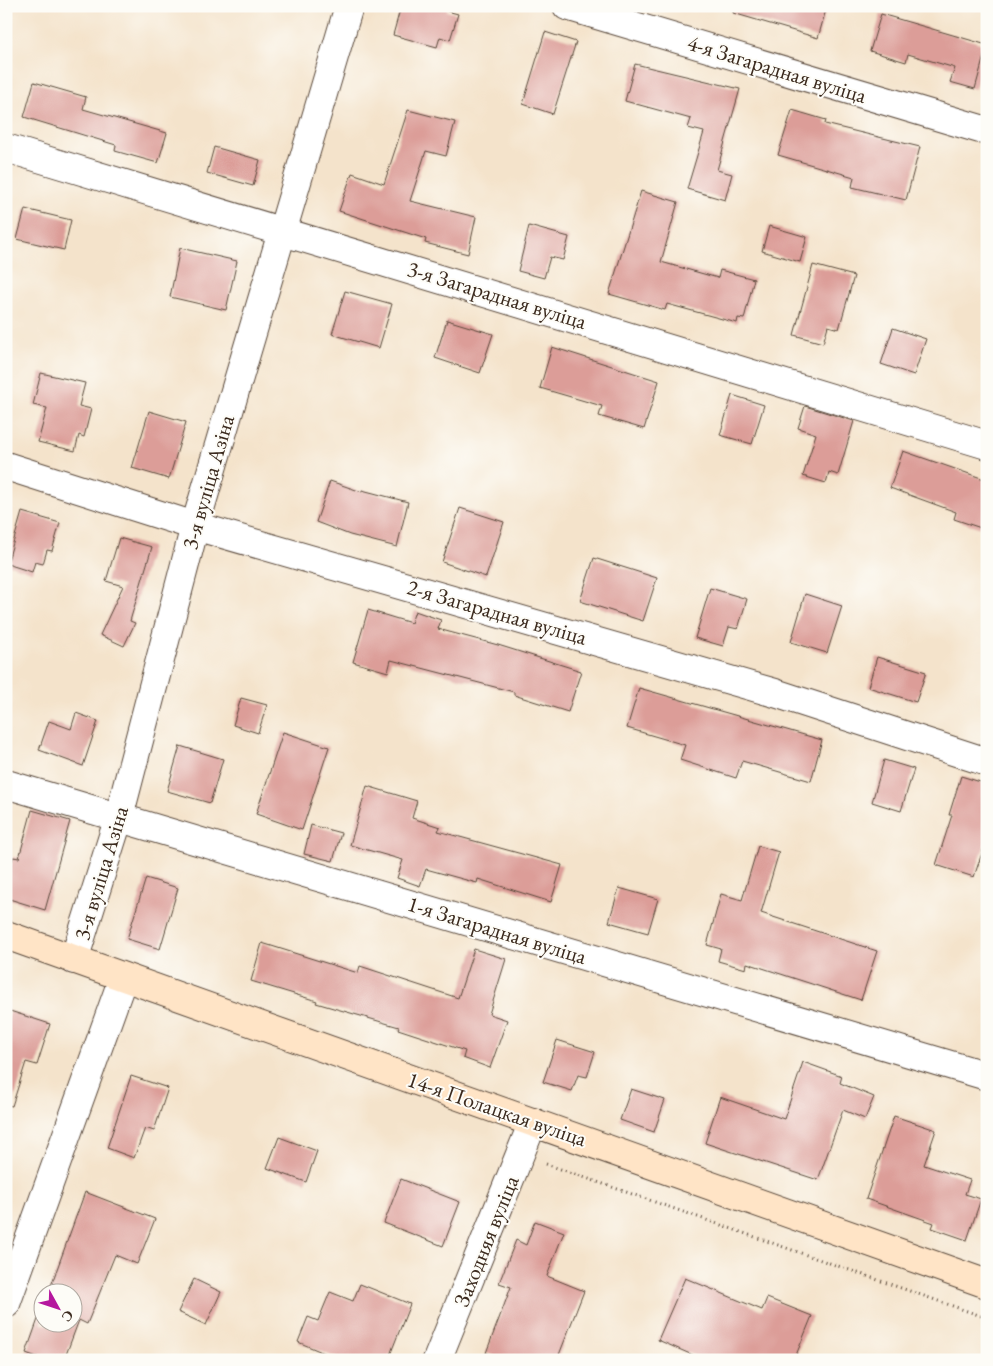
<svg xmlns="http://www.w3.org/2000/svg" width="993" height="1366" font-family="'EB Garamond',serif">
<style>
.building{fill:#dc9d98}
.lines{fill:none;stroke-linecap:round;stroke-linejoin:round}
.street-casing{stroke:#574638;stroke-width:30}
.secondary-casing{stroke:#574638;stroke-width:30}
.path{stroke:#574638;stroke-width:3;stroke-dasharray:1 4;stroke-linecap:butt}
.street{stroke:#fff;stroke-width:28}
.secondary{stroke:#ffe4c6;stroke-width:28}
.labels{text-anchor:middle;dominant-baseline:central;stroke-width:4;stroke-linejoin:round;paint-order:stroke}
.street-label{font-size:22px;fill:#3b2a1e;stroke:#fdfcf7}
</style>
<rect width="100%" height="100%" fill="#fdfcf7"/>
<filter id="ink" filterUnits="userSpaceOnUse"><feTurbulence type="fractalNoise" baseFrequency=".02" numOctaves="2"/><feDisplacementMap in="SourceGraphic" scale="10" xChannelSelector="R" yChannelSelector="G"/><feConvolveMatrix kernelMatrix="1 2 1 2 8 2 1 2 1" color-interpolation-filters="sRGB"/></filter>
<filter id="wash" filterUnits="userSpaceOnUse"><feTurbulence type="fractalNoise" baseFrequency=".0096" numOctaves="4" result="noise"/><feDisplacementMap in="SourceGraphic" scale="20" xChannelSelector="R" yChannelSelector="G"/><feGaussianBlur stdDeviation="1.12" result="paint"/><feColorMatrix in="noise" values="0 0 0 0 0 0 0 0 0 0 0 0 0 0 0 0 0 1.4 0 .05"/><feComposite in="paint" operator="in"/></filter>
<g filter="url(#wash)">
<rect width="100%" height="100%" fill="#f4e3cb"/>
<g id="blocks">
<g class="building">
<path d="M401,6H448L447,11L458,14L450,40L440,37L437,47L393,35Z"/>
<path d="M734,6H827L818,38L733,13Z"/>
<path d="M881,14L987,45L975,89L950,82L955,68L908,54L906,62L870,51Z"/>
<path d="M545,32L576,42L553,114L523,104Z"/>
<path d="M635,64L740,89L717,170L732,174L725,200L687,189L704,132L688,128L691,119L625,101Z"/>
<path d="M34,82L86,97L83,109L167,133L158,163L115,151L116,145L24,117Z"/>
<path d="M408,110L455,122L446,156L426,151L410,201L476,217L468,254L425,243L426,239L339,211L352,173L384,184Z"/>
<path d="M792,110L826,120L825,124L920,147L906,200L852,187L854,177L778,155Z"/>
<path d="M214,147L260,160L253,186L207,173Z"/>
<path d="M641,191L678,202L661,262L718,278L720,270L754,279L744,319L738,318L737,323L667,304L665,310L609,294Z"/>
<path d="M25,209L71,220L64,250L17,239Z"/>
<path d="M529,226L569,237L563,260L550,257L544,278L518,271Z"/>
<path d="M769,226L807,237L800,262L762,251Z"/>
<path d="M180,248L237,261L226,310L170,297Z"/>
<path d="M813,265L854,276L839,329L828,326L823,343L794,335Z"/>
<path d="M345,291L392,304L379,348L332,334Z"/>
<path d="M447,320L493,334L480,373L435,358Z"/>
<path d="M893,328L926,339L914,375L881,364Z"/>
<path d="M552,347L659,381L644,429L599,416L602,406L540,388Z"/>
<path d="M41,373L85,383L79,406L91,409L84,437L79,435L75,451L38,442L47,408L33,405Z"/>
<path d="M732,395L764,405L752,444L720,435Z"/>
<path d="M805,406L854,421L838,475L829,472L826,483L803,476L816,434L798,428Z"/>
<path d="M149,411L186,422L169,479L132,468Z"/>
<path d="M903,451L987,480V530L954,519L956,512L890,488Z"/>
<path d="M330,481L362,492V490L408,502L397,547L350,535L316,522Z"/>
<path d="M460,508L504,522L486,577L442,562Z"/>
<path d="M22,512L60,523L52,551L47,550L43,564L35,562L32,572L7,564Z"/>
<path d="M119,538L152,547L130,621L135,623L124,646L100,635L123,586L106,581Z"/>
<path d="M594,558L657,578L643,621L580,601Z"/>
<path d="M710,588L747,599L738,629L729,627L723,646L695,638Z"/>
<path d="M805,594L842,606L827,653L791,642Z"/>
<path d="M368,610L411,623L415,611L441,620L438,629L498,645L581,671L568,712L514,695V692L391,660L388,672L353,662Z"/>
<path d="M877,657L926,672L916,702L868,687Z"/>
<path d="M639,688L822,740L811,781L742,761L736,778L680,760L685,745L627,728Z"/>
<path d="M241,698L267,705L258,733L233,725Z"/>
<path d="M76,713L98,721L83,766L39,750L49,721L71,729Z"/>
<path d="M283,732L329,747L302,830L256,814Z"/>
<path d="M180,746L223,759L210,803L167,791Z"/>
<path d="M884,760L914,769L901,811L872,802Z"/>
<path d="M961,776L987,784V838L974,877L936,865L952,815H949Z"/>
<path d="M367,786L417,801L412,818L440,827L438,831L562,865L551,902L478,879L477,883L426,869L420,886L397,878L403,860L350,845Z"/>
<path d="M32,810L70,821L45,910L6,898V879L13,857L19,858Z"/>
<path d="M311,825L341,833L333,861L304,854Z"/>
<path d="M758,846L779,852L761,913L877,951L861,1000L747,963L746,969L718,961L721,949L707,945L721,894L742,900Z"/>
<path d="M146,878L178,888L160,949L127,939Z"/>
<path d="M619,888L658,899L648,933L609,922Z"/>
<path d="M262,943L358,973L360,966L458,998L474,949L506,959L489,1014L507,1020L490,1068L463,1058L465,1051L398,1029L399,1027L316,1003L317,1001L251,981Z"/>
<path d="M10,1011L50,1024L37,1065L26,1062L12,1106L6,1105V1024Z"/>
<path d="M557,1040L595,1052L587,1077L578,1075L572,1091L543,1082Z"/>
<path d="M803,1062L842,1076L840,1083L874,1097L865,1119L843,1110L818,1180L705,1143L720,1097L784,1119Z"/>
<path d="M131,1076L168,1088L154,1131L145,1128L134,1158L107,1148Z"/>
<path d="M631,1089L665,1100L654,1132L620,1120Z"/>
<path d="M894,1116L936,1130L924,1165L970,1180L965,1194L981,1199L967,1240L932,1228L934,1223L866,1199Z"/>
<path d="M279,1137L317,1151L306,1182L267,1168Z"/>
<path d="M401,1179L460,1202L443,1246L384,1223Z"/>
<path d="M85,1192L155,1219L137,1264L115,1255L87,1324L79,1320L64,1360H45L26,1353L42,1308V1324H72V1294H48Z"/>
<path d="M535,1221L564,1232L547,1276L584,1291L557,1360H503L486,1353L511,1287L499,1283L516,1240L526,1245Z"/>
<path d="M685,1278L762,1310L767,1298L812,1316L794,1360H704L658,1340Z"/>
<path d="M194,1279L221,1292L206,1325L178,1312Z"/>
<path d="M360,1284L410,1304L388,1360H341L298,1342L308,1317L318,1321L330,1292L353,1301Z"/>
</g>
</g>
</g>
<g filter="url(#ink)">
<use href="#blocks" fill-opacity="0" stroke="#574638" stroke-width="1"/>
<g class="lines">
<defs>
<g id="street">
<path d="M567,6L987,131"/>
<path d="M6,148L987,445"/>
<path d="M6,466L195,526L775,693L987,762"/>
<path d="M6,784L987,1076"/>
<path d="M74,960L119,817L195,526L349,6"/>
<path d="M6,1304L123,978"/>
<path d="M437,1360L533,1122"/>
</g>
<path id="secondary" d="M6,935L987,1284"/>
</defs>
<use href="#street" class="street-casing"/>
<use href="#secondary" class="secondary-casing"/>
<path class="path" d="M546,1164L987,1318"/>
<use href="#street" class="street"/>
<use href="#secondary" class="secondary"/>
</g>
</g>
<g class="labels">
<g class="street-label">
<text transform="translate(777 69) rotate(17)">4-я Загарадная вуліца</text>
<text transform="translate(497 295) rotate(17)">3-я Загарадная вуліца</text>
<text transform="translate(208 482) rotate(-74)">3-я вуліца Азіна</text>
<text transform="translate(497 612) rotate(16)">2-я Загарадная вуліца</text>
<text transform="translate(101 873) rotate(-73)">3-я вуліца Азіна</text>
<text transform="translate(497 930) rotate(17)">1-я Загарадная вуліца</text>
<text transform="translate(497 1109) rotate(19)">14-я Полацкая вуліца</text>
<text transform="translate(486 1241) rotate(-68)">Заходняя вуліца</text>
</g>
</g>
<rect width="993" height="1366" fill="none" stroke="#fdfcf7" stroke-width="25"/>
<g transform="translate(58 1308) rotate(130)"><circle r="24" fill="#fdfcf7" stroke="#afa8a0"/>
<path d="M0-4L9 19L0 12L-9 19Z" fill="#b5179e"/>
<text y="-8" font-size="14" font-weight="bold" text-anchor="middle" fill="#3b2a1e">С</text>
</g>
</svg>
